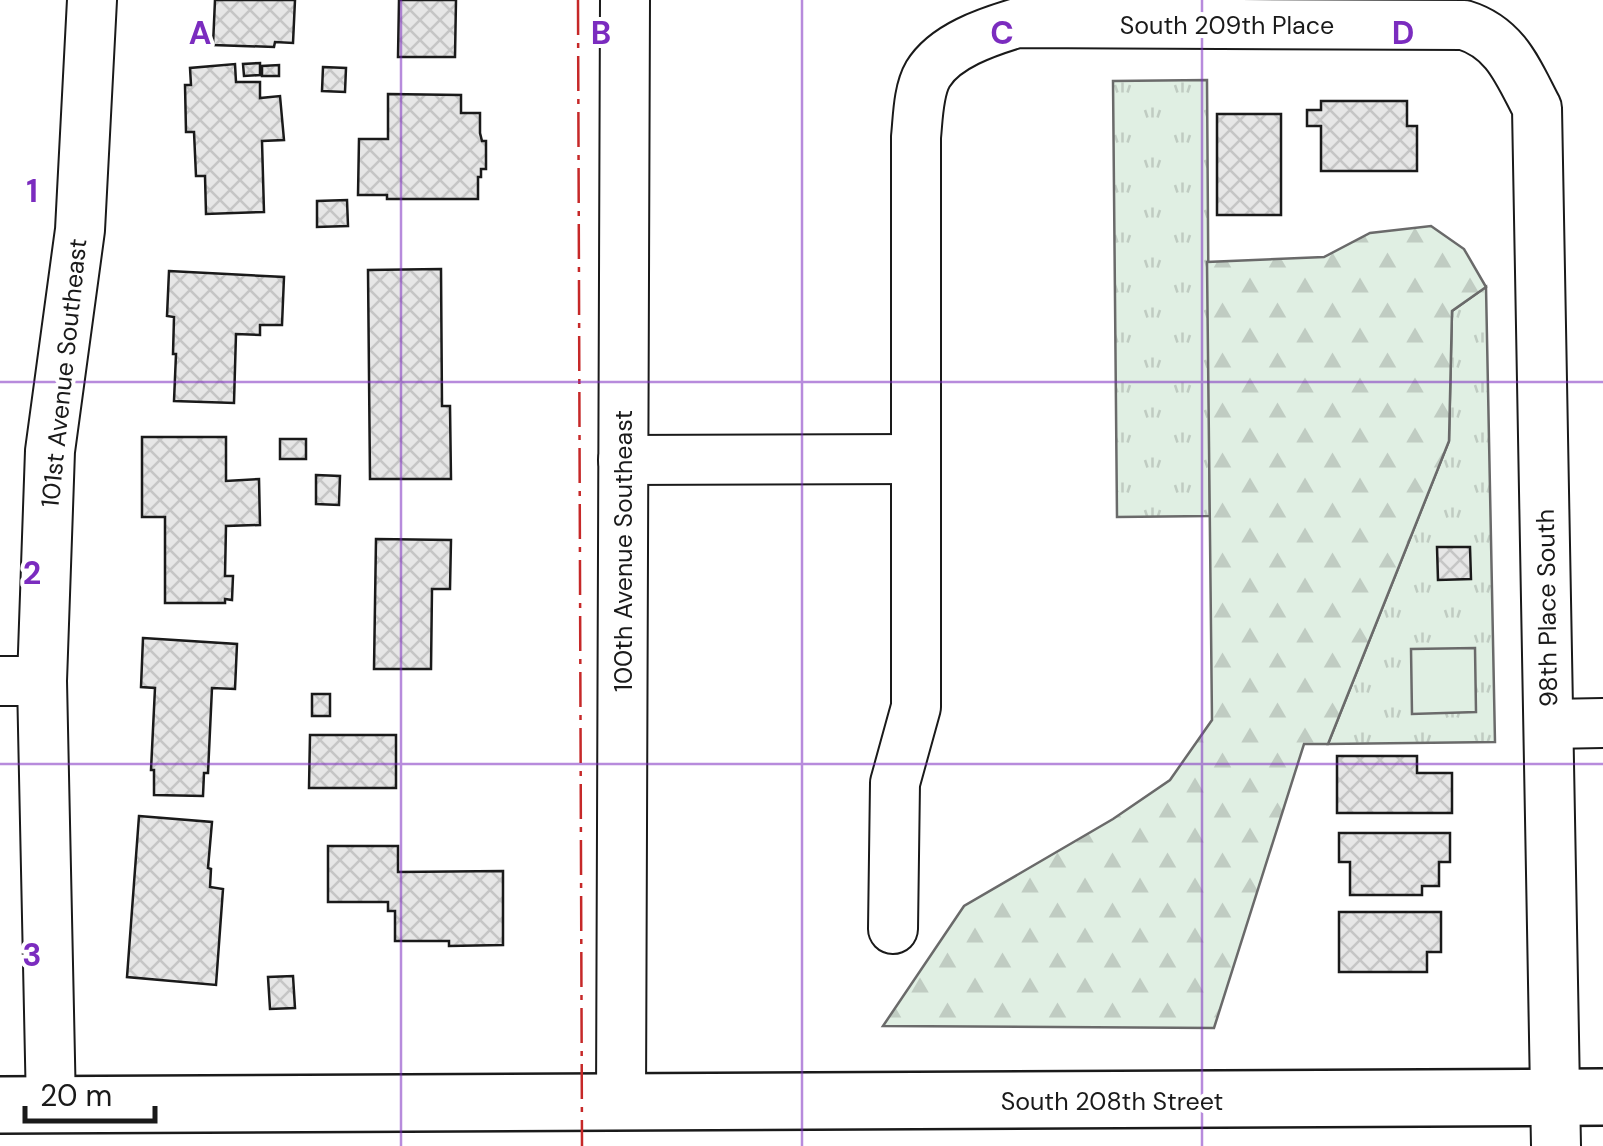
<svg xmlns="http://www.w3.org/2000/svg" width="1603" height="1146" font-family="'DM Sans',sans-serif">
<style>
.grass{fill:url(#grass-tufts);stroke:#6a6a6a;stroke-width:2.5}
.forest{fill:url(#forest-firs);stroke:#6a6a6a;stroke-width:2.5}
.pitch{fill:#e0efe3;stroke:#6a6a6a;stroke-width:2.5}
.building{fill:url(#building-cross-hatch);stroke:#1a1a1a;stroke-width:2.5}
.lines{fill:none;stroke-linecap:round;stroke-linejoin:round}
.minor-casing{stroke:#1a1a1a;stroke-width:52}
.major-casing{stroke:#1a1a1a;stroke-width:60}
.minor{stroke:#fff;stroke-width:48}
.major{stroke:#fff;stroke-width:55}
.power{stroke:#c62828;stroke-width:2.5;stroke-dasharray:35 8 5 8;stroke-linecap:butt}
.grid{fill:none;stroke:#7b2cbf;stroke-width:2.5;stroke-opacity:0.55}
.labels{text-anchor:middle;dominant-baseline:central;stroke-width:8;stroke-linejoin:round;paint-order:stroke}
.street-label{font-size:25px;fill:#1a1a1a;stroke:#fff}
.grid-label{font-size:32px;text-anchor:middle;font-weight:bold;fill:#7b2cbf;stroke:#fff;stroke-width:8;stroke-linejoin:round;paint-order:stroke}
</style>
<defs>
<pattern id="grass-tufts" width="24" height="20" patternUnits="userSpaceOnUse" patternTransform="scale(2.5)"><rect width="24" height="20" fill="#e0efe3"/><path d="M3 7l-1-3M5 7V3M7 7l1-3M15 17l-1-3M17 17v-4M19 17l1-3" fill="none" stroke="#c0ccc2"/></pattern>
<pattern id="forest-firs" width="22" height="20" patternUnits="userSpaceOnUse" patternTransform="scale(2.5)"><rect width="22" height="20" fill="#e0efe3"/><path d="M5 1l3.5 6h-7zM16 11l3.5 6h-7z" fill="#c0ccc2"/></pattern>
<pattern id="building-cross-hatch" width="8" height="8" patternUnits="userSpaceOnUse" patternTransform="scale(2.5)"><rect width="8" height="8" fill="#e6e6e6"/><path d="M0 0l8 8M0 8l8-8" fill="none" stroke="#c5c5c5"/></pattern>
</defs>
<rect width="100%" height="100%" fill="#fff"/>
<g class="grass">
<path d="M1207,80L1210,516L1117,517L1113,81Z"/>
<path d="M1486,287L1495,742L1328,744L1449,441L1452,311Z"/>
</g>
<path class="forest" d="M1431,226L1464,249L1486,287L1452,311L1449,441L1328,744H1304L1214,1028L883,1026L964,906L1113,819L1170,780L1212,720L1207,262L1324,257L1370,233Z"/>
<path class="pitch" d="M1475,648L1476,712L1412,714L1411,649Z"/>
<g class="building">
<path d="M215,0H295L293,43L275,42L274,47L213,45Z"/>
<path d="M399,0H456L455,57H398Z"/>
<path d="M260,63V75L244,76L243,64Z"/>
<path d="M235,64L236,82H260V98L280,96L284,140L262,141L264,212L206,214L205,176H196L194,132H186L185,85H191L190,68Z"/>
<path d="M279,65V76H262V66Z"/>
<path d="M323,67L346,68L345,92L322,91Z"/>
<path d="M388,94L461,95V113H480V133L482,141H486V169H481V177H478V199H387V195H358L359,139H388Z"/>
<path d="M1321,101H1407V126H1417V171H1321V126H1307V110H1321Z"/>
<rect x="1217" y="114" width="64" height="101"/>
<path d="M347,200L348,226L317,227V201Z"/>
<path d="M441,269L442,406H450L451,479H370L368,270Z"/>
<path d="M169,271L284,277L282,325H260V335L236,334L234,403L174,401L176,354H173L174,317L167,316Z"/>
<path d="M142,437H226V481L259,479L260,525L226,526L225,576H233L232,600L225,599V603H165V517H142Z"/>
<rect x="280" y="439" width="26" height="20"/>
<path d="M316,475L340,476L339,505L316,504Z"/>
<path d="M376,539L451,540L450,589H432L431,669H374Z"/>
<path d="M1437,547H1470L1471,579L1438,580Z"/>
<path d="M143,638L237,644L235,689L212,688L208,773H204L203,796L154,795V770H151L155,688L141,687Z"/>
<rect x="312" y="694" width="18" height="22"/>
<path d="M310,735H396V788H309Z"/>
<path d="M1337,756H1417V773H1452V813H1337Z"/>
<path d="M139,816L212,822L208,868L211,869L210,887L223,889L216,985L127,977Z"/>
<path d="M1339,833H1450V862H1439V886H1422V895H1350V862H1339Z"/>
<path d="M328,846H398V872L503,871V945L449,946V941H395V911H388V902H328Z"/>
<path d="M1339,912H1441V952H1427V972H1339Z"/>
<path d="M293,976L295,1008L270,1009L268,977Z"/>
</g>
<g class="lines">
<defs>
<g id="minor">
<path d="M623,460L916,459"/>
<path d="M0,681H42"/>
<path d="M1549,724L1603,723"/>
<path d="M893,929L895,783L916,707V137C918,118 918,91 928,74C945,46 987,32 1017,23L1464,25C1506,38 1518,72 1537,108L1556,1146"/>
<path d="M621,1103L625,0"/>
<path d="M51,1106L42,681L50,451L80,230L92,0"/>
</g>
<path id="major" d="M0,1105L1603,1097"/>
</defs>
<use href="#minor" class="minor-casing"/>
<use href="#major" class="major-casing"/>
<use href="#minor" class="minor"/>
<use href="#major" class="major"/>
<path class="power" d="M578,0L582,1146"/>
</g>
<path class="grid" d="M401,0V1146M802,0V1146M1202,0V1146M0,382H1603M0,764H1603"/>
<g class="labels">
<g class="street-label">
<text x="1227" y="25">South 209th Place</text>
<text transform="translate(64 373) rotate(-84)">101st Avenue Southeast</text>
<text transform="translate(623 551) rotate(-90)">100th Avenue Southeast</text>
<text transform="translate(1547 608) rotate(-91)">98th Place South</text>
<text x="1112" y="1101">South 208th Street</text>
</g>
</g>
<g class="grid-label">
<text x="200" y="44">A</text>
<text x="601" y="44">B</text>
<text x="1002" y="44">C</text>
<text x="1403" y="44">D</text>
<text x="32" y="202">1</text>
<text x="32" y="584">2</text>
<text x="32" y="966">3</text>
</g>
<path d="M25 1106v15h130v-15" fill="none" stroke="#1a1a1a" stroke-width="5"/>
<text x="40" y="1106" font-size="30" fill="#1a1a1a" stroke="#ffffff" stroke-width="8" paint-order="stroke">20 m</text>
</svg>
